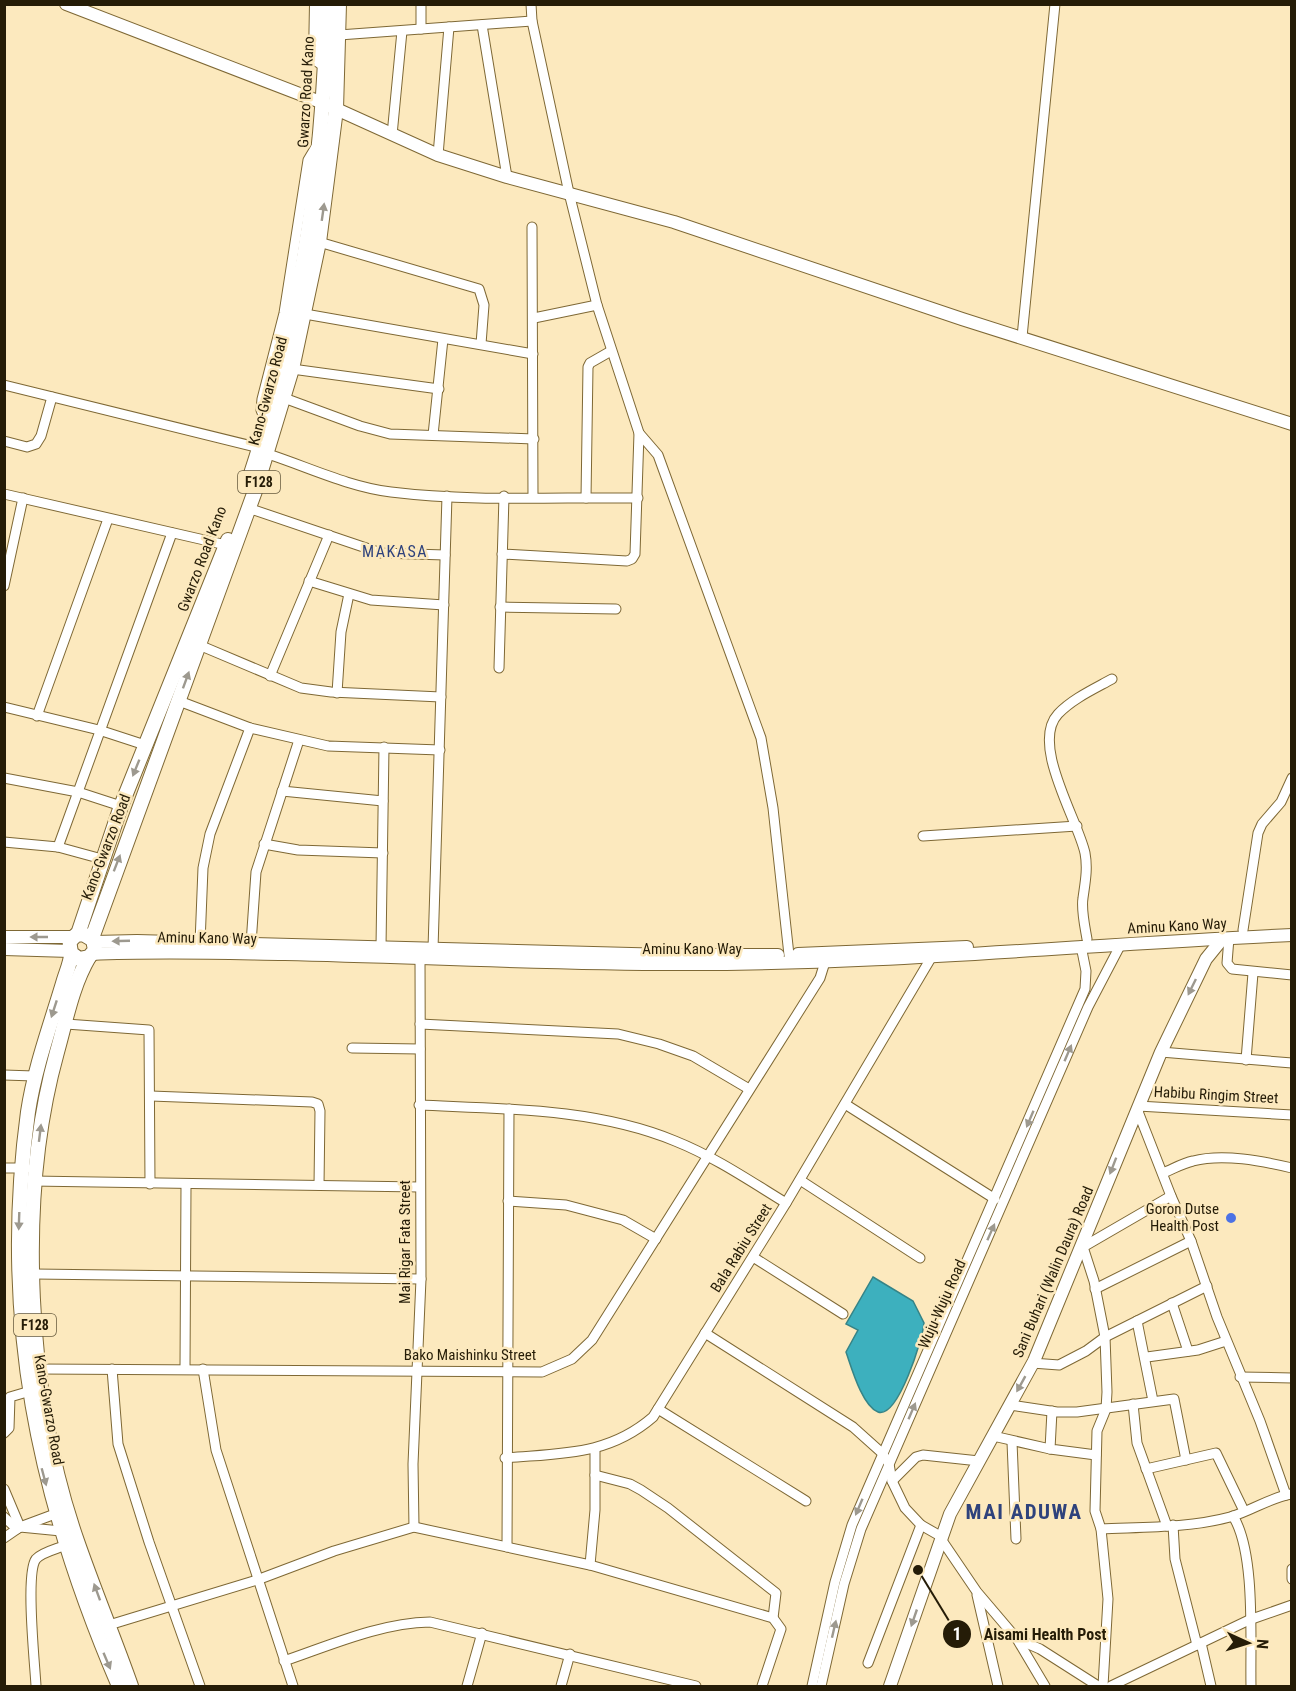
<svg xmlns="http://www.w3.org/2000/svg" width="1296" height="1691" font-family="'Roboto Condensed',sans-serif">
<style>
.water{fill:#3db0be;stroke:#368487;stroke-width:1.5}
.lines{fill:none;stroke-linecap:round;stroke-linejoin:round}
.street-casing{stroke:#7e6835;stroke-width:11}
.secondary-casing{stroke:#7e6835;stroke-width:14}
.primary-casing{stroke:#7e6835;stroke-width:16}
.street{stroke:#fff;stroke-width:9}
.secondary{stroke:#fff;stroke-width:12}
.primary{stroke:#fff;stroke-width:14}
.oneway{fill:#9d998f}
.poi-dot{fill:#4c72e5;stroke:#fce9be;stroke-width:2}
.labels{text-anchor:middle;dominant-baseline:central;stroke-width:5;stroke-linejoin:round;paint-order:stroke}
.shield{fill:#fce9be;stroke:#665a3e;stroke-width:1.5}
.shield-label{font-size:14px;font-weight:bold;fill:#251c07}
.street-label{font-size:15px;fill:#251c07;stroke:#fce9be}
.poi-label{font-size:15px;fill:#251c07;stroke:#fce9be;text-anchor:end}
.neighbourhood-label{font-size:16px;letter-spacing:1.5px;fill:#2e427c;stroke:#fce9be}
.district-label{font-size:21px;font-weight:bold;letter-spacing:1.5px;fill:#2e427c;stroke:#fce9be}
.leader{fill:none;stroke:#251c07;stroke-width:2}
.callout-dot{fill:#251c07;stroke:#fce9be;stroke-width:2}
.mark-label{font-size:18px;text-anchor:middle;font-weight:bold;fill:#fff}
.callout-label{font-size:16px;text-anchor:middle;font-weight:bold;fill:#251c07;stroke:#fce9be;stroke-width:5;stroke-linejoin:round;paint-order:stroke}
</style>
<rect width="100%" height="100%" fill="#fce9be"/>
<path class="water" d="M873,1277L913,1301L924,1323C923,1338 898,1419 878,1412C862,1406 851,1366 846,1352L858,1330L846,1324Z"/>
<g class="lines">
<defs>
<g id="street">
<path d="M482,25L507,177"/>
<path d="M421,29V4"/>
<path d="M339,35L532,21"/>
<path d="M392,135L402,31"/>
<path d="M438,155L449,27"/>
<path d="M532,227L533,497"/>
<path d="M319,242L479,289L484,305L481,344"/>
<path d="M305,314L533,354"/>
<path d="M534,318L597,305"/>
<path d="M1022,337L1055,4"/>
<path d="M292,369L439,389"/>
<path d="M4,385L260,448"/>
<path d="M284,398L360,426L390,434L534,439"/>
<path d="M266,423L261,410L262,399L284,313L308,160L317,145"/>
<path d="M639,433L658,455L761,738L773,808L789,955"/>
<path d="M433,435L443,339"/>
<path d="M4,441L27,447L36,444L41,436L52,397"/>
<path d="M268,454C308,467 349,487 391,492C472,502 556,497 638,498"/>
<path d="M4,494L226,545"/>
<path d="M586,498L588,367L590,363L611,351"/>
<path d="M248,508L381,553L445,555"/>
<path d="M502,554L627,561L632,559L635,554L639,433L597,305L569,193L532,21L531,4"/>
<path d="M309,581L371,600L444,605"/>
<path d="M4,586L23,498"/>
<path d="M500,607L616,609"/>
<path d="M199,645L301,688L331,692L441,697"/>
<path d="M499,668L504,496"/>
<path d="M270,676L329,535"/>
<path d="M337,693L341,632L349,594"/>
<path d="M179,701L250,728L328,746L440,750"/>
<path d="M4,707L99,730L145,745"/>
<path d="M37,716L108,519"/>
<path d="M4,778L78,792L121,806"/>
<path d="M282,791L383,801"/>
<path d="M923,836L1077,826"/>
<path d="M4,842L58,847L102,859"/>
<path d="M264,844L298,850L383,853"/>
<path d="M58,847L172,533"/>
<path d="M1243,930L1258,833L1262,824L1281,802L1292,778"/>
<path d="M1229,938L1227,963L1232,969L1292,975"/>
<path d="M1087,939C1085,927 1081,910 1083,898C1085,883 1088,869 1085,853C1078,820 1030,744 1058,714C1072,699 1094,689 1112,679"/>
<path d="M200,943L203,868L210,834L250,728"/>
<path d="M251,944L256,872L299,740"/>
<path d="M381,947L384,747"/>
<path d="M433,949L447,496"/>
<path d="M66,1024L149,1030L150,1184"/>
<path d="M420,1024L618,1034L659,1044L693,1056L749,1089"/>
<path d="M352,1048L420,1049"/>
<path d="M1161,1052L1292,1063"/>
<path d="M1246,1060L1253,973"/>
<path d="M4,1075L34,1076"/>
<path d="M151,1096L312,1102L318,1104L320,1111L319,1185"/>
<path d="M845,1104L995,1199"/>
<path d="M419,1105C504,1109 595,1108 675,1141C715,1157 750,1181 786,1203"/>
<path d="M1138,1106L1292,1115"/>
<path d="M1137,1109L1171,1196L1191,1241L1217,1317L1260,1421L1286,1495"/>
<path d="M4,1168H26"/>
<path d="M1163,1173C1173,1169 1183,1163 1193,1161C1223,1153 1262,1161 1292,1168"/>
<path d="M800,1180L920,1258"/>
<path d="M32,1181L420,1187"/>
<path d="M508,1201L566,1205L623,1220L656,1239"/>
<path d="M1082,1244L1094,1281L1105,1337L1107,1392L1106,1409L1097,1431L1095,1511L1101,1529L1108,1599L1103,1686"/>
<path d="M1083,1247L1171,1196"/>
<path d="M753,1257L843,1314"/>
<path d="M34,1274L421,1279"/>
<path d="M1095,1289L1191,1241"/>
<path d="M1172,1303L1188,1351"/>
<path d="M1137,1321L1153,1401"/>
<path d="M705,1333L853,1427L882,1453L889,1464L892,1481L905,1508L921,1525L942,1537"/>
<path d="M1147,1357L1198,1350L1226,1341"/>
<path d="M1032,1363L1059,1365L1086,1351L1105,1337L1207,1286"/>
<path d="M38,1369L542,1372L572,1359L592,1340L820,978L825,962"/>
<path d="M112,1369L118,1444L149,1542L200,1686"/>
<path d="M185,1369L186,1186"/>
<path d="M203,1369L216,1450L293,1686"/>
<path d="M1240,1377L1292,1378"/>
<path d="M1133,1404L1137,1443L1167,1526"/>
<path d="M1010,1405L1057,1412H1077L1174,1399L1186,1460"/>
<path d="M658,1409L806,1501"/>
<path d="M1052,1411L1050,1449L1096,1455"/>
<path d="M4,1433L9,1428L10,1397L27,1392"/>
<path d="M993,1436L1050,1449"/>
<path d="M1012,1442L1016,1539"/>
<path d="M505,1458C561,1453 608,1456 653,1417L786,1203L931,958"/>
<path d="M1146,1469L1216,1453L1244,1511"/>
<path d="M595,1475L630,1484L641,1490L668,1508L776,1593L773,1618"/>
<path d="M892,1481L916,1457L923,1455L979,1461"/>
<path d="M4,1489L20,1527"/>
<path d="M1233,1516C1256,1553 1250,1642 1251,1686"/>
<path d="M4,1517L17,1529"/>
<path d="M1173,1525L1175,1559L1197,1645"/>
<path d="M20,1527L61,1531"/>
<path d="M414,1527L413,1464L421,1279L420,958"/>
<path d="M1101,1529C1143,1527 1189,1528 1230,1517C1251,1511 1269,1498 1291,1494"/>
<path d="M4,1538L20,1527L55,1514"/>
<path d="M941,1539L977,1592L1017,1639L1045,1686"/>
<path d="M507,1547L509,1109"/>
<path d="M590,1565L595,1510V1449"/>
<path d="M1292,1569V1579"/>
<path d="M977,1595L998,1686"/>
<path d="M109,1625L257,1580L334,1551L414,1527L590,1565L773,1618L781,1629L762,1686"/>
<path d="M1017,1639L1040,1649L1098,1686"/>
<path d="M1201,1643L1211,1686"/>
<path d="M284,1661C331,1645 380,1623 430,1622L696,1686"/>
<path d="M868,1663L921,1525"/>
<path d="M36,1686C35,1665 25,1573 36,1559C42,1552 57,1549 66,1545"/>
<path d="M467,1686L482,1633"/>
<path d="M561,1686L570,1654"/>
<path d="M812,1686L835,1582L852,1525L1085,989L1086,971L1081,946"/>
<path d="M821,1686L844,1584L861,1529L1088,1007L1121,944"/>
<path d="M1111,1686L1249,1620L1292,1605"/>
</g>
<g id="secondary">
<path d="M66,4L323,103L438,155L507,177L674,222L962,319L1292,424"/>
<path d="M4,937H73"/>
<path d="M94,942L137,941L669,955H778"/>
<path d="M4,949L70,951"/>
<path d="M92,954C157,951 221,953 285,954C416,957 547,964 677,964C883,965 1086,944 1292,935"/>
<path d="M798,954L967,947"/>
<path d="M890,1686L950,1514L1034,1361L1161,1052L1206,959L1223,938"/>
</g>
<g id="primary">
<path d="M317,4L316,58L326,65"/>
<path d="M249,480C300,326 324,166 327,4"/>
<path d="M78,934L121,806L228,540"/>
<path d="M92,938L255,491L292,369L319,242L328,172L336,109L339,4"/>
<path d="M71,953L79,959L89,957L95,950L93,940L83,934L76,935L70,941C69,946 71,949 71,954C71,962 66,973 64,980C51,1024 35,1066 28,1112C0,1317 38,1498 119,1686"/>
<path d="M89,957C72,986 66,1020 57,1052C16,1199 27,1398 77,1541C94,1590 114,1638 131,1686"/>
</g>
</defs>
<use href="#street" class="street-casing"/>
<use href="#secondary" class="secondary-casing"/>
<use href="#primary" class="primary-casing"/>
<use href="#street" class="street"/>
<use href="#secondary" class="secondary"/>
<use href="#primary" class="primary"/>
</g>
<defs><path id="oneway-solid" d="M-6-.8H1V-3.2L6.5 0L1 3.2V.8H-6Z" transform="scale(1.5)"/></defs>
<g class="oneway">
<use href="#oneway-solid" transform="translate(323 212) rotate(-82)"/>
<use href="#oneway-solid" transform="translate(186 680) rotate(-70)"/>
<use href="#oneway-solid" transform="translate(136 768) rotate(112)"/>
<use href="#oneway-solid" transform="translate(117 863) rotate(-69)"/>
<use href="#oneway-solid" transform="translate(39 937) rotate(-180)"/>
<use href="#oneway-solid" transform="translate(121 941) rotate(178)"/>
<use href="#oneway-solid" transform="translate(1192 987) rotate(116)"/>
<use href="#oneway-solid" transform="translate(54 1009) rotate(108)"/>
<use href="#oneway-solid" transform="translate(1068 1053) rotate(-67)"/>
<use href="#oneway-solid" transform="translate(1030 1119) rotate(113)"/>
<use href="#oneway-solid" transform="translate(40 1133) rotate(-83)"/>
<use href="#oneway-solid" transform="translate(1113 1166) rotate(111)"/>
<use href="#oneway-solid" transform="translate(19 1221) rotate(92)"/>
<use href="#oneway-solid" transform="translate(991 1232) rotate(-66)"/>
<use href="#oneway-solid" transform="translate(1021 1384) rotate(119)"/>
<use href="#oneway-solid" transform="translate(912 1411) rotate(-67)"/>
<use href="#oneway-solid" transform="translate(44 1477) rotate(75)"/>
<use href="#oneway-solid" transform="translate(859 1507) rotate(113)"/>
<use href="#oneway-solid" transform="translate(97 1592) rotate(-110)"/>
<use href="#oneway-solid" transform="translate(914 1618) rotate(109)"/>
<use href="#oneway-solid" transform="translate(834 1629) rotate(-77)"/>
<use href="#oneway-solid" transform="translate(107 1661) rotate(67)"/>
</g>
<circle class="poi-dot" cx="1231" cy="1218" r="6"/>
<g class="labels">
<g class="shield">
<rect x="238" y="471" width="42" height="22" rx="4.5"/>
<rect x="14" y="1314" width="42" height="22" rx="4.5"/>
</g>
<g class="shield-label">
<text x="259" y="482">F128</text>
<text x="35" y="1325">F128</text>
</g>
<g class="street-label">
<text transform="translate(306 92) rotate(-87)">Gwarzo Road Kano</text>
<text transform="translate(268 391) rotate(-75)">Kano-Gwarzo Road</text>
<text transform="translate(202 559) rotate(-69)">Gwarzo Road Kano</text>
<text transform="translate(106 847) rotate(-69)">Kano-Gwarzo Road</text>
<text transform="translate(1177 926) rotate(-3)">Aminu Kano Way</text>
<text transform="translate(207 938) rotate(1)">Aminu Kano Way</text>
<text x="692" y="949">Aminu Kano Way</text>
<text transform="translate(1216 1095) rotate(3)">Habibu Ringim Street</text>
<text transform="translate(405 1242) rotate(-90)">Mai Rigar Fata Street</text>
<text transform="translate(741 1248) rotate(-58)">Bala Rabiu Street</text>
<text transform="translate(1053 1272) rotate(-67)">Sani Buhari (Walin Daura) Road</text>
<text transform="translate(942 1304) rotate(-66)">Wuju-Wuju Road</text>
<text x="470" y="1355">Bako Maishinku Street</text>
<text transform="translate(49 1410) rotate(80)">Kano-Gwarzo Road</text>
</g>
<g class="poi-label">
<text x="1219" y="1209">Goron Dutse<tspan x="1219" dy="17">Health Post</tspan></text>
</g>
<g class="neighbourhood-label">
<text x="395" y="551">MAKASA</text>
</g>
<g class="district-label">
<text x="1024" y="1512">MAI ADUWA</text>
</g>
</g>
<path class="leader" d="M918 1570L957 1634"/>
<g class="callout-dot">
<circle cx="918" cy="1570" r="6"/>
<circle cx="957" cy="1634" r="15"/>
</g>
<g class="mark-label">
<text x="957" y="1640">1</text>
</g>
<g class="callout-label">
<text x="1045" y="1640">Aisami Health Post</text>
</g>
<rect width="1296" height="1691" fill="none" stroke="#251c07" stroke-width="12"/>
<g transform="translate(1248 1643) rotate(94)" stroke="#fce9be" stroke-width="4.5" paint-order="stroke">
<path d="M0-4.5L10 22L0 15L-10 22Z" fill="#251c07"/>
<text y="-9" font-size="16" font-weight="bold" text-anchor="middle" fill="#251c07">N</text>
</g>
</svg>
